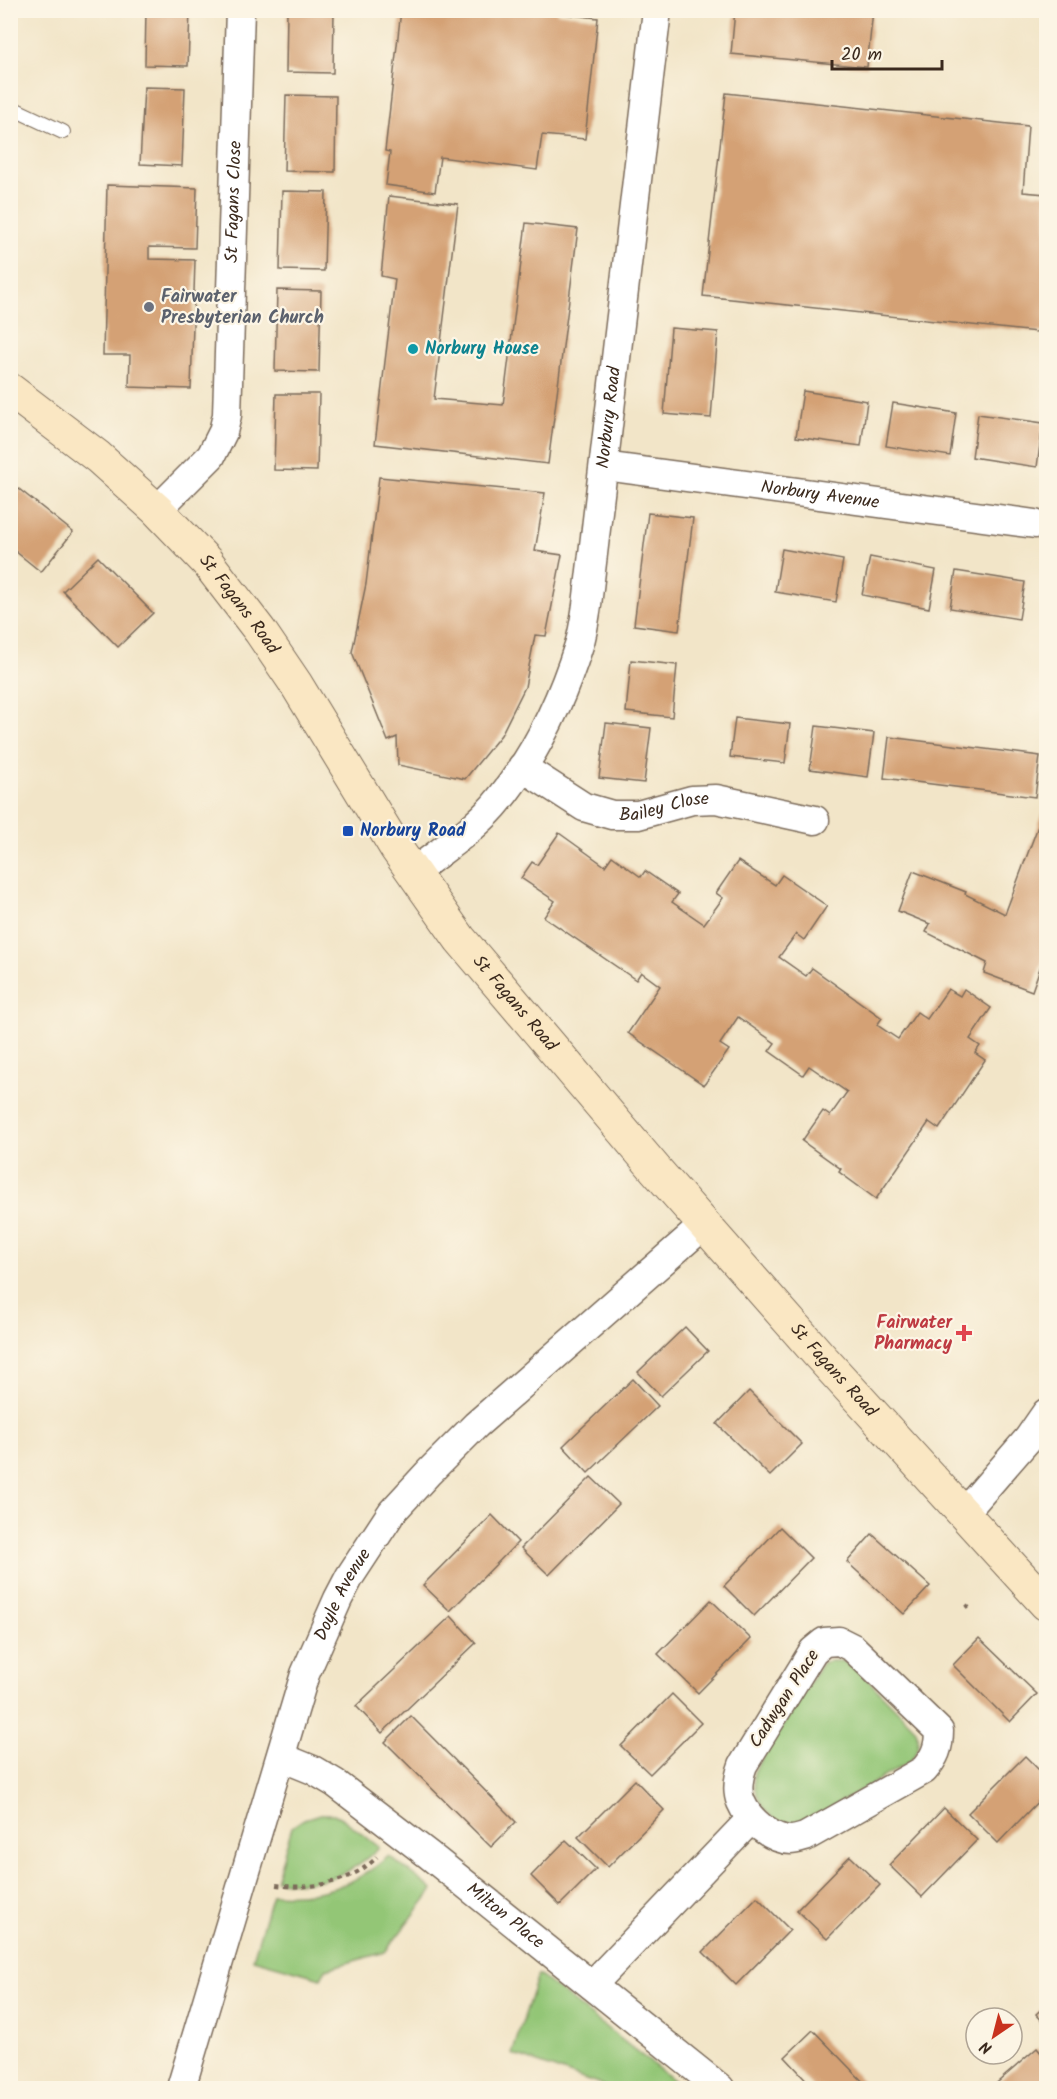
<svg xmlns="http://www.w3.org/2000/svg" width="1057" height="2099" font-family="Kalam,sans-serif">
<style>
.green{fill:#93c676;stroke:#67784a;stroke-width:1.5}
.building{fill:#d4a175}
.lines{fill:none;stroke-linecap:round;stroke-linejoin:round}
.lane-casing{stroke:#7b6b5a;stroke-width:16}
.street-casing{stroke:#7b6b5a;stroke-width:31}
.secondary-casing{stroke:#7b6b5a;stroke-width:35}
.path{stroke:#7b6b5a;stroke-width:4;stroke-dasharray:4.5 4.5;stroke-linecap:butt}
.lane{stroke:#fff;stroke-width:14}
.street{stroke:#fff;stroke-width:28}
.secondary{stroke:#fae7c3;stroke-width:33}
.worship-dot{fill:#6b7280;stroke:#fcf5e5;stroke-width:2}
.culture-dot{fill:#0f9aa8;stroke:#fcf5e5;stroke-width:2}
.transit-dot{fill:#1a4fb4;stroke:#fcf5e5;stroke-width:2}
.health-dot{fill:#e0444e;stroke:#fcf5e5;stroke-width:2}
.labels{text-anchor:middle;dominant-baseline:central;stroke-width:4.5;stroke-linejoin:round;paint-order:stroke}
.street-label{font-size:18px;fill:#3b2a1e;stroke:#fcf5e5}
.worship-label{font-size:18px;font-weight:bold;fill:#5b616d;stroke:#fcf5e5;text-anchor:start}
.culture-label{font-size:18px;font-weight:bold;fill:#0d838f;stroke:#fcf5e5;text-anchor:start}
.transit-label{font-size:18px;font-weight:bold;fill:#164399;stroke:#fcf5e5;text-anchor:start}
.health-label{font-size:18px;font-weight:bold;fill:#be3a42;stroke:#fcf5e5;text-anchor:end}
</style>
<rect width="100%" height="100%" fill="#fcf5e5"/>
<filter id="ink" filterUnits="userSpaceOnUse"><feTurbulence type="fractalNoise" baseFrequency=".0167" numOctaves="2"/><feDisplacementMap in="SourceGraphic" scale="12" xChannelSelector="R" yChannelSelector="G"/><feConvolveMatrix kernelMatrix="1 2 1 2 8 2 1 2 1" color-interpolation-filters="sRGB"/></filter>
<filter id="wash" filterUnits="userSpaceOnUse"><feTurbulence type="fractalNoise" baseFrequency=".008" numOctaves="4" result="noise"/><feDisplacementMap in="SourceGraphic" scale="24" xChannelSelector="R" yChannelSelector="G"/><feGaussianBlur stdDeviation="1.35" result="paint"/><feColorMatrix in="noise" values="0 0 0 0 0 0 0 0 0 0 0 0 0 0 0 0 0 1.4 0 .05"/><feComposite in="paint" operator="in"/></filter>
<g filter="url(#wash)">
<rect width="100%" height="100%" fill="#f2e5c8"/>
<g class="green">
<path d="M829,1661H843L857,1669L916,1729C919,1742 919,1749 911,1761L799,1826C794,1825 788,1825 784,1824C763,1817 752,1792 754,1772L822,1663Z"/>
<path d="M320,1814H334L343,1819L379,1847C353,1875 312,1889 276,1880L292,1827L304,1819Z"/>
<path d="M389,1856L433,1890L385,1952L326,1969L321,1978L253,1959L272,1894C320,1897 353,1887 389,1856Z"/>
<path d="M538,1975L543,1978L683,2088H609L512,2054Z"/>
</g>
<g id="blocks">
<g class="building">
<path d="M146,10H190L188,66L145,65Z"/>
<path d="M287,10H334L333,73L286,72Z"/>
<path d="M401,10H557L556,13L598,18L585,139L542,135L537,170L440,157L435,192L386,185L390,152L385,151Z"/>
<path d="M735,10H873L867,67L731,54Z"/>
<path d="M144,87L185,88L182,166L140,164Z"/>
<path d="M726,93L1028,126L1023,192L1046,194V333L703,296Z"/>
<path d="M286,95L336,96L335,172L284,171Z"/>
<path d="M107,185L197,188L195,248L149,247V259L195,260L191,389L129,387L130,355H103Z"/>
<path d="M282,191L326,192L324,271L280,270Z"/>
<path d="M389,196L458,204L434,399L503,405L526,223L578,229L548,464L375,444L395,279L381,276Z"/>
<path d="M277,290L321,291L319,372L275,371Z"/>
<path d="M671,328L718,332L711,418L664,414Z"/>
<path d="M803,391L867,401L861,446L796,437Z"/>
<path d="M276,394H319L317,471L274,470Z"/>
<path d="M893,403L956,413L950,456L886,446Z"/>
<path d="M978,414L1043,423L1037,467L972,457Z"/>
<path d="M379,477L545,493L535,551L562,555L546,636L535,635L525,687L501,735L465,779L398,765L397,737L388,741L352,652L366,584Z"/>
<path d="M19,489L73,532L41,572L10,547V499Z"/>
<path d="M648,513L693,518L679,631L634,625Z"/>
<path d="M782,549L843,560L836,602L775,592Z"/>
<path d="M98,557L153,613L118,647L63,591Z"/>
<path d="M870,557L936,570L929,608L862,595Z"/>
<path d="M956,571L1025,582L1019,619L950,608Z"/>
<path d="M631,660L677,665L672,717L626,712Z"/>
<path d="M735,718L790,724L785,763L730,757Z"/>
<path d="M606,723L651,728L644,783L599,778Z"/>
<path d="M816,726L874,733L868,777L810,769Z"/>
<path d="M889,737L1040,756L1035,797L884,778Z"/>
<path d="M1046,805V951L1032,991L984,973L987,963L926,932L930,924L898,911L913,871L966,892L965,894L1005,914Z"/>
<path d="M559,833L605,866L612,856L641,877L645,871L678,894L672,902L704,924L723,898L716,893L738,861L775,885L782,875L827,906L804,940L796,934L779,957L806,976L812,968L882,1018L877,1025L898,1039L917,1012L927,1019L948,989L960,996L964,989L991,1008L970,1039L980,1046L975,1053L985,1060L939,1129L929,1122L876,1199L839,1172L841,1169L802,1141L823,1111L830,1116L847,1092L809,1066L803,1075L769,1051L775,1043L738,1017L720,1044L729,1050L704,1085L628,1033L660,986L641,972L636,980L544,917L555,901L521,878L532,862L537,865Z"/>
<path d="M685,1327L708,1351L661,1396L638,1372Z"/>
<path d="M633,1379L658,1406L588,1473L563,1446Z"/>
<path d="M749,1391L802,1444L770,1476L717,1424Z"/>
<path d="M591,1477L619,1504L549,1575L521,1548Z"/>
<path d="M492,1515L518,1542L450,1611L423,1585Z"/>
<path d="M780,1527L811,1558L754,1616L724,1586Z"/>
<path d="M872,1534L930,1586L904,1614L847,1562Z"/>
<path d="M711,1600L751,1639L698,1693L658,1654Z"/>
<path d="M451,1616L476,1643L382,1733L356,1706Z"/>
<path d="M979,1638L1037,1694L1010,1722L953,1665Z"/>
<path d="M672,1694L701,1723L650,1774L621,1746Z"/>
<path d="M411,1716L516,1822L491,1847L385,1742Z"/>
<path d="M1025,1756L1046,1777V1793L998,1843L968,1813Z"/>
<path d="M635,1780L664,1810L608,1867L578,1837Z"/>
<path d="M944,1808L977,1840L922,1897L889,1865Z"/>
<path d="M566,1840L596,1869L560,1905L531,1876Z"/>
<path d="M850,1856L880,1885L827,1939L797,1910Z"/>
<path d="M757,1897L790,1930L736,1985L703,1952Z"/>
<path d="M1046,2005V2025L1036,2014Z"/>
<path d="M813,2030L869,2088H814L785,2057Z"/>
<path d="M1037,2048L1046,2059V2088H991Z"/>
</g>
</g>
</g>
<g filter="url(#ink)">
<use href="#blocks" fill-opacity="0" stroke="#7b6b5a" stroke-width="1.5"/>
<g class="lines">
<defs>
<path id="lane" d="M10,107L63,132"/>
<g id="street">
<path id="s1" d="M604,466L1035,524"/>
<path id="s2" d="M157,510L211,456L223,432L227,415L240,10"/>
<path id="s3" d="M522,767L584,807L612,815H638L692,800L716,799L815,820"/>
<path id="s4" d="M413,873C440,851 471,832 494,806C533,760 561,702 579,645C583,633 585,618 587,605L657,10"/>
<path d="M963,1514L1028,1439L1046,1413"/>
<path d="M839,1641L853,1648L939,1731C939,1748 935,1757 924,1770L805,1837C801,1838 795,1840 791,1840C771,1840 748,1819 741,1802C736,1790 739,1776 743,1765L813,1651L824,1642Z"/>
<path id="s5" d="M281,1757L313,1770L335,1783L429,1855L720,2088"/>
<path d="M592,1985L751,1819"/>
<path id="s6" d="M181,2088L305,1674L338,1599L350,1576L392,1512L429,1472L476,1425L704,1225"/>
</g>
<g id="secondary">
<path id="s7" d="M10,390L98,457L157,510L207,562L260,631L296,684L396,848L460,939L656,1170L819,1355L1046,1604"/>
</g>
</defs>
<use href="#lane" class="lane-casing"/>
<use href="#street" class="street-casing"/>
<use href="#secondary" class="secondary-casing"/>
<g class="path">
<path d="M966,1608L969,1605"/>
<path d="M276,1885C310,1890 352,1883 377,1857"/>
</g>
<use href="#lane" class="lane"/>
<use href="#street" class="street"/>
<use href="#secondary" class="secondary"/>
</g>
</g>
<circle class="worship-dot" cx="149" cy="307" r="6"/>
<circle class="culture-dot" cx="413" cy="349" r="6"/>
<rect class="transit-dot" x="342" y="825" width="12" height="12" rx="3"/>
<path class="health-dot" d="M961 1324h6v6h6v6h-6v6h-6v-6h-6v-6h6z"/>
<g class="labels">
<g class="street-label">
<text stroke="none"><textPath href="#s2" startOffset="334">St Fagans Close</textPath></text>
<text stroke="none"><textPath href="#s4" startOffset="518">Norbury Road</textPath></text>
<text stroke="none"><textPath href="#s1" startOffset="218">Norbury Avenue</textPath></text>
<text stroke="none"><textPath href="#s7" startOffset="315">St Fagans Road</textPath></text>
<text stroke="none"><textPath href="#s3" startOffset="156">Bailey Close</textPath></text>
<text stroke="none"><textPath href="#s7" startOffset="801">St Fagans Road</textPath></text>
<text stroke="none"><textPath href="#s7" startOffset="1287">St Fagans Road</textPath></text>
<text stroke="none"><textPath href="#s6" startOffset="520">Doyle Avenue</textPath></text>
<text transform="translate(785 1699) rotate(-57)">Cadwgan Place</text>
<text stroke="none"><textPath href="#s5" startOffset="276">Milton Place</textPath></text>
</g>
<g class="worship-label">
<text x="161" y="297">Fairwater<tspan x="161" dy="21">Presbyterian Church</tspan></text>
</g>
<g class="culture-label">
<text x="425" y="349">Norbury House</text>
</g>
<g class="transit-label">
<text x="360" y="831">Norbury Road</text>
</g>
<g class="health-label">
<text x="952" y="1323">Fairwater<tspan x="952" dy="21">Pharmacy</tspan></text>
</g>
</g>
<rect width="1057" height="2099" fill="none" stroke="#fcf5e5" stroke-width="36"/>
<g transform="translate(994 2036) rotate(215)"><circle r="28" fill="#fcf5e5" stroke="#afa495" stroke-width="1.5"/>
<path d="M0-4.5L10 22L0 15L-10 22Z" fill="#c8321e"/>
<text y="-9" font-size="16" font-weight="bold" text-anchor="middle" fill="#3b2a1e">N</text>
</g>
<path d="M832 60v9h110v-9" fill="none" stroke="#3b2a1e" stroke-width="3"/>
<text x="841" y="60" font-size="18" fill="#3b2a1e" stroke="#fcf5e5" stroke-width="4.5" paint-order="stroke">20 m</text>
</svg>
